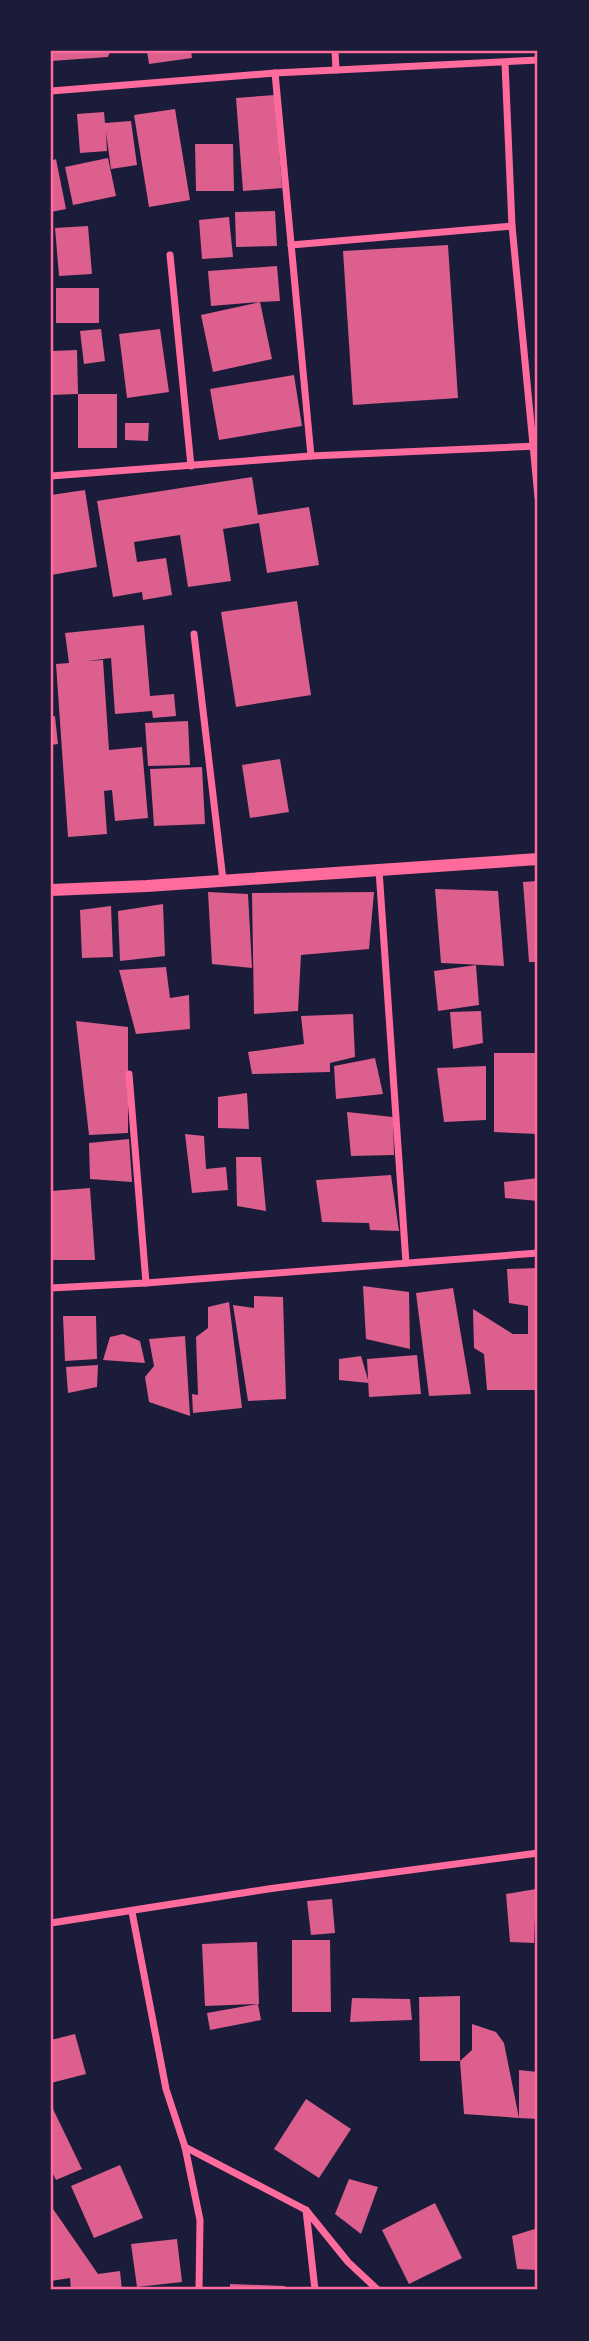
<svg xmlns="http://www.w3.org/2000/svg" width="589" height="2341" font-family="'DM Sans',sans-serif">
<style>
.building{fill:#dd5f8e}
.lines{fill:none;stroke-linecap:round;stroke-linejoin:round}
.minor{stroke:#ff6b9d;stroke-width:7}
.tertiary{stroke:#ff6b9d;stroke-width:12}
.neatline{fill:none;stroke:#ff6b9d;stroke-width:2.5}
</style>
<rect width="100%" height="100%" fill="#1b1b3a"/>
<g class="building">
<path d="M51,51H110L108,57L51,61Z"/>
<path d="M147,51H191L192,58L149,64Z"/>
<path d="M275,95L282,188L243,191L236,98Z"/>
<path d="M175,109L190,200L149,207L134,115Z"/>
<path d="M104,112L105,123L131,121L137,165L111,169L106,132L107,151L80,153L77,114Z"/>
<path d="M195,144H233L234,191H196Z"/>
<path d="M108,158L116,196L73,205L65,167Z"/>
<path d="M56,159L66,209L51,212V161Z"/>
<path d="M275,211L277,246L236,247L235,212Z"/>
<path d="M229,217L233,257L202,259L199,220Z"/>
<path d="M88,226L92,274L59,276L55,228Z"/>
<path d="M448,245L458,398L353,405L343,251Z"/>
<path d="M277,266L280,301L260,302L272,359L213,372L201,315L260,302L211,306L208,271Z"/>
<rect x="56" y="288" width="43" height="35"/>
<path d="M101,329L105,361L84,364L80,331Z"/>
<path d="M160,329L169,392L127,398L119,334Z"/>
<path d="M77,350L78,394L51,395V351Z"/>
<path d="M294,375L302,426L219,440L210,389Z"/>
<rect x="78" y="394" width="39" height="54"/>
<path d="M125,423H149L148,441L125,440Z"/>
<path d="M252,477L258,515L309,507L319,565L267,573L259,523L223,529L231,581L188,587L180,535L134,542L137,562L166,558L172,595L143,600L142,592L113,597L97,501Z"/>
<path d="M85,490L97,567L51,575V495Z"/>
<path d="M297,601L311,695L236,707L221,612Z"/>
<path d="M144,625L150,696L174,694L176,716L153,718L152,711L115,714L111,658L87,661L103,660L109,750L142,747L148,818L115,821L112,790L104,791L107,834L68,837L56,664L69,663L65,633Z"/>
<path d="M55,716L58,744L51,745V717Z"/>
<path d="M188,721L190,765L148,766L145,723Z"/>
<path d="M280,759L289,812L250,818L242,765Z"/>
<path d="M202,767L205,824L154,826L150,769Z"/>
<path d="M538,881V962H529L523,882Z"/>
<path d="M435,889L498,891L504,966L441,963Z"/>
<path d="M208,892L248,894L252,968L212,964Z"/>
<path d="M374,892L369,949L301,955L298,1011L254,1014L252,893Z"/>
<path d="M163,904L165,956L120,961L118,911Z"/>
<path d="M111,906L113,957L82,958L80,910Z"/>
<path d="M476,965L479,1005L438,1011L434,971Z"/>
<path d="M166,967L170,998L189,995L190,1029L136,1034L119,970Z"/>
<path d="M481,1011L483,1043L453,1049L450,1012Z"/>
<path d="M353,1014L355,1057L330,1063V1072L252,1074L248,1052L304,1044L301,1016Z"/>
<path d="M76,1021L128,1027V1133L89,1135Z"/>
<path d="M494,1053H538V1134L494,1132Z"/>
<path d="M375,1058L383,1094L336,1099L334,1066Z"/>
<path d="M486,1066V1120L444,1122L437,1068Z"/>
<path d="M247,1093L249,1129L218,1128V1097Z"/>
<path d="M347,1112L393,1117L394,1155L351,1156Z"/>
<path d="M185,1134L204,1136L206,1169L226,1167L228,1190L192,1193Z"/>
<path d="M129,1139L132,1182L90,1179L89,1143Z"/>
<path d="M236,1157H261L266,1211L237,1206Z"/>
<path d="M391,1175L399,1231L370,1230L369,1223L322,1222L316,1180Z"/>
<path d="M538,1178V1201L505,1198L504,1182Z"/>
<path d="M90,1188L95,1260H51V1191Z"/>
<path d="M538,1268V1390H487L484,1354L474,1348L473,1309L513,1334H528V1306L509,1303L507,1269Z"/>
<path d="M363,1286L409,1292L410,1349L366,1339Z"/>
<path d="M453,1288L471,1394L429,1396L416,1293Z"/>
<path d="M254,1296L283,1297L286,1399L248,1401L233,1305L254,1308Z"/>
<path d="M229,1302L242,1408L193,1413L192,1394L198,1395L196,1337L208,1328V1307Z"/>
<path d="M63,1316H96L97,1359L65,1361Z"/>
<path d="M123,1334L140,1341L145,1363L103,1360L110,1337Z"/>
<path d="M185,1336L190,1416L149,1402L145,1377L154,1366L149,1339Z"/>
<path d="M417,1355L421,1394L369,1397L367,1359Z"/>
<path d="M361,1356L369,1383L339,1380V1359Z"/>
<path d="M98,1365L97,1387L68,1393L66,1367Z"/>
<path d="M536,1889L534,1943L510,1942L506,1894Z"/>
<path d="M332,1899L335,1933L311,1935L307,1901Z"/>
<path d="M292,1940H330L331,2012H292Z"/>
<path d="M257,1942L259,2004L205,2006L202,1944Z"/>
<path d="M460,1996V2061H420L419,1997Z"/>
<path d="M352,1998L410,1999L412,2020L350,2022Z"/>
<path d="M258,2004L261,2020L210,2030L207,2013Z"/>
<path d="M472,2024L496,2032L504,2043L519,2118L464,2114L460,2061L472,2050Z"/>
<path d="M75,2034L86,2074L51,2083V2040Z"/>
<path d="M519,2070L538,2072V2119L519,2118Z"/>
<path d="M306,2099L351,2129L319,2178L274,2149Z"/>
<path d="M53,2109L82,2169L56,2180L51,2170V2111Z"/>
<path d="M120,2165L143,2218L94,2238L71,2186Z"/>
<path d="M349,2179L378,2187L361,2234L335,2214Z"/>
<path d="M435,2203L462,2258L409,2284L382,2230Z"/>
<path d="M51,2206L98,2274L120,2271L122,2290H71L70,2278L51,2281Z"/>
<path d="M538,2228V2270L517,2269L512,2236Z"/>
<path d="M177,2239L182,2282L137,2287L131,2244Z"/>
<path d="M230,2284L285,2286V2290H230Z"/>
</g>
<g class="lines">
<g class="minor">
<path d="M335,51L336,70"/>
<path d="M505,63L512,226L538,497"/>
<path d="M275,73L311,456"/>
<path d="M51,91L275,73L538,60"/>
<path d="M291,245L512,226"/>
<path d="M170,255L191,466"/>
<path d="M51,476L311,456L538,446"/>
<path d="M194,634L223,880"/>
<path d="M379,870L406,1263"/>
<path d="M129,1074L146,1283"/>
<path d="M51,1288L146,1283L538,1253"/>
<path d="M132,1912L166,2089L185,2147L200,2220L199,2290"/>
<path d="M51,1923L268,1889L538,1853"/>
<path d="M185,2147L306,2210L348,2262L378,2290"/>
<path d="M306,2210L315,2290"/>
</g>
<path class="tertiary" d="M51,890L147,886L538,859"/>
</g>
<rect width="589" height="2341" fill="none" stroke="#1b1b3a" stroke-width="105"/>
<rect x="52" y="52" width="484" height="2236" class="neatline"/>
</svg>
